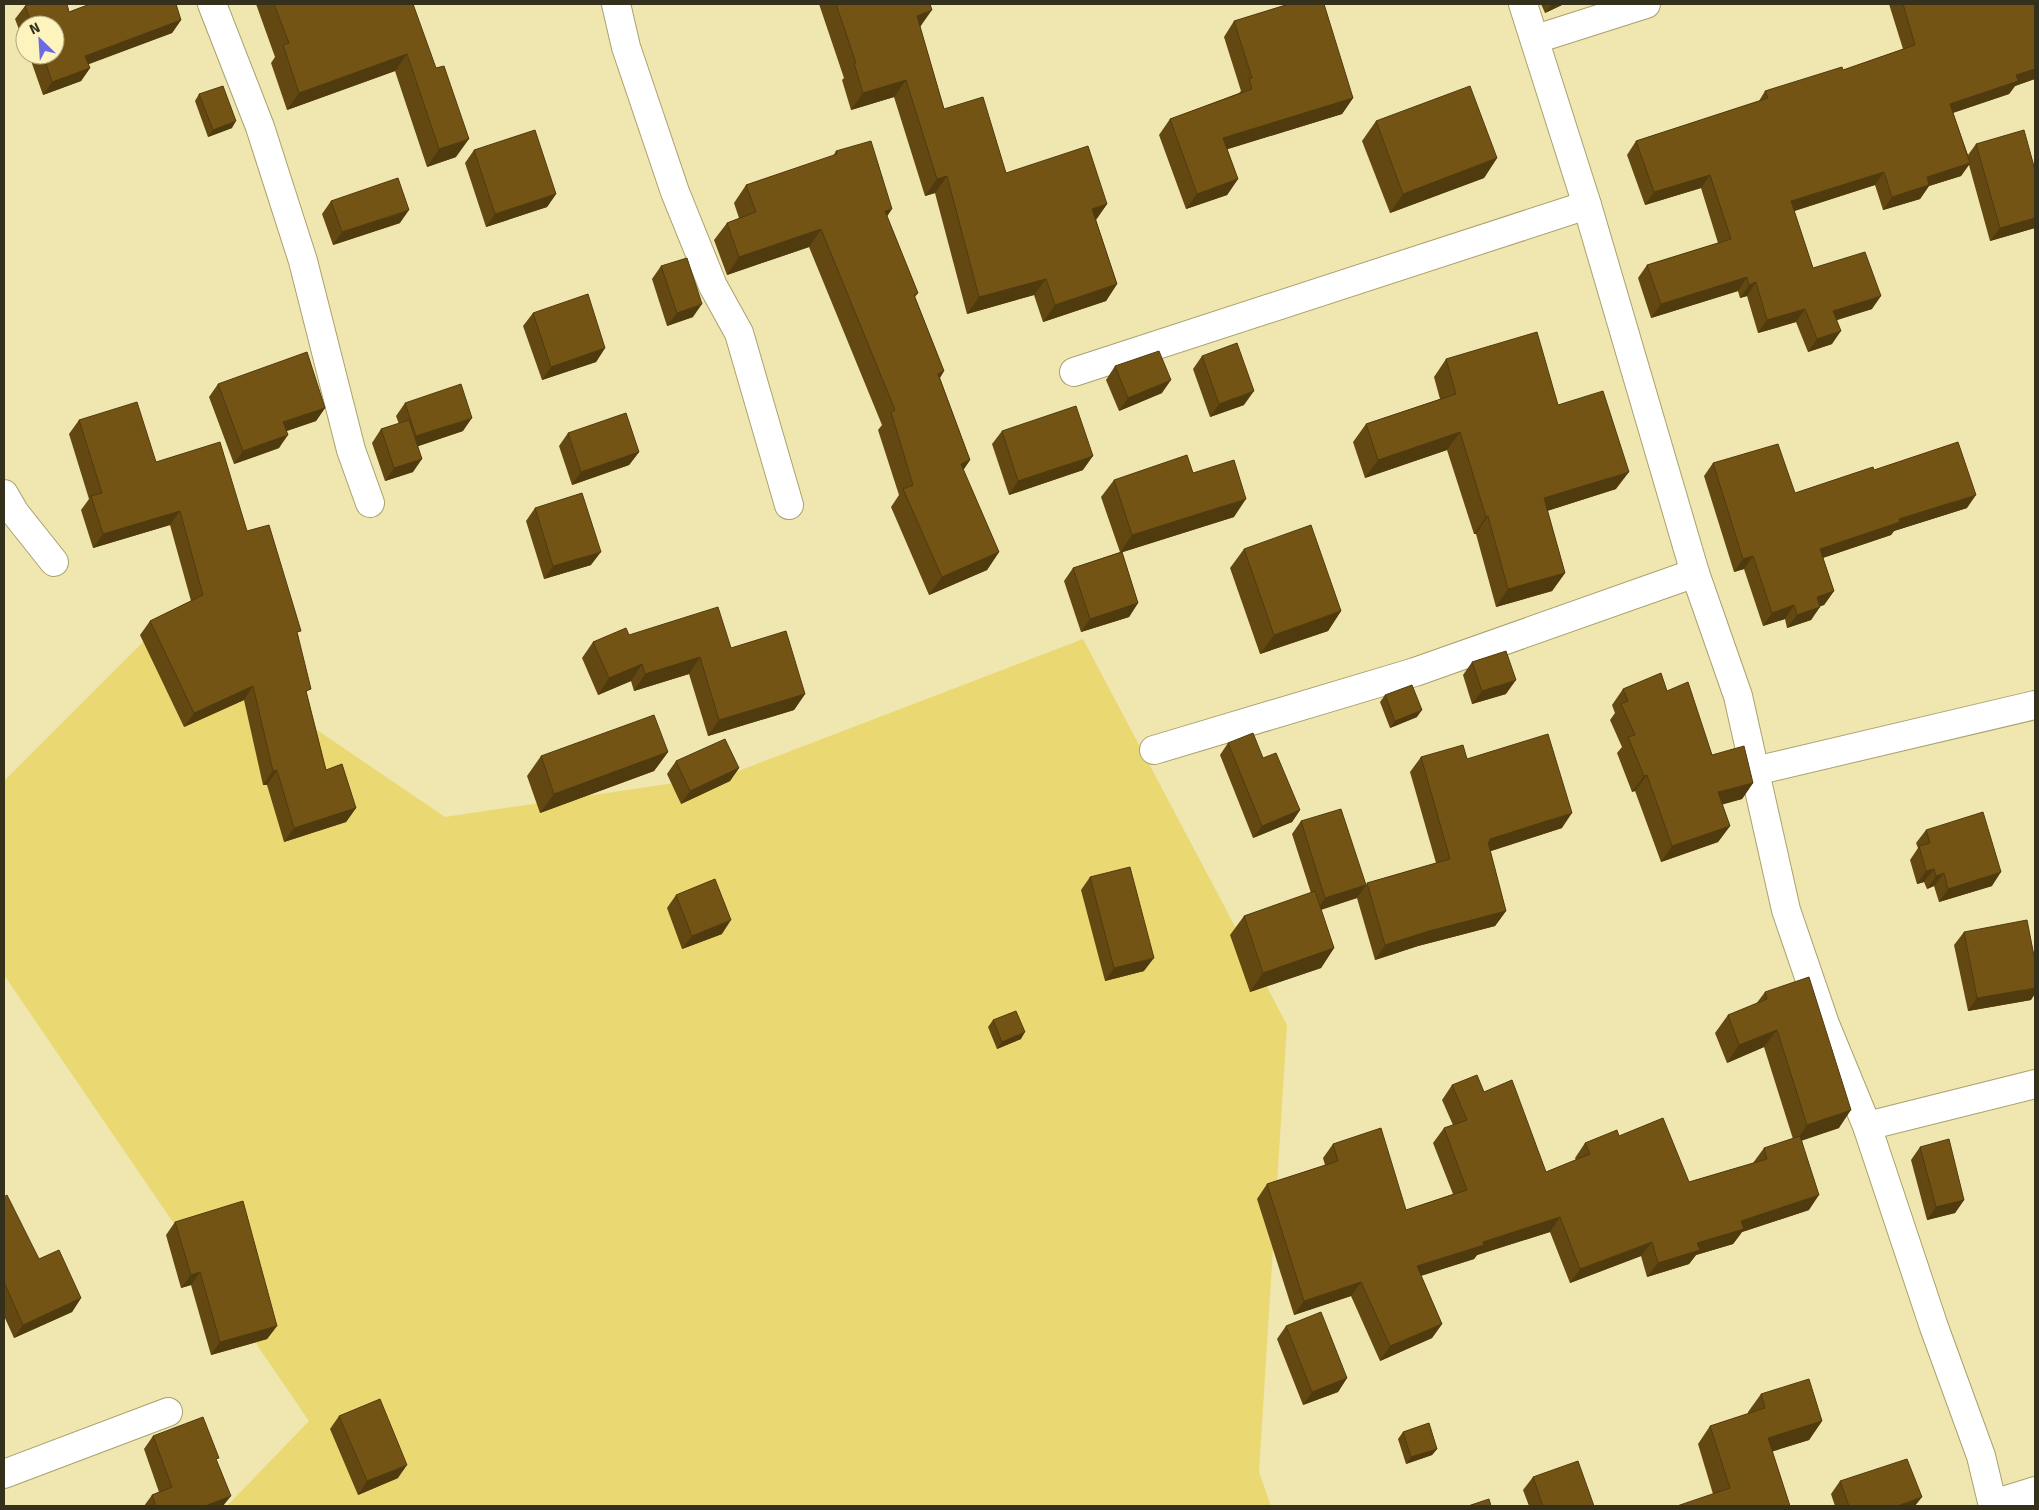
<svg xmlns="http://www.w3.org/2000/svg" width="2039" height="1510" font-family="Signika,sans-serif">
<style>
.green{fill:#ead873}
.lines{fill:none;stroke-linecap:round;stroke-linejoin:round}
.minor-casing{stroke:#aaa16e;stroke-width:30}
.minor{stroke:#fff;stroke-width:28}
.wall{fill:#634812}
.shaded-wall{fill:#503b0f}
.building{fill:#735415;stroke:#503b0f}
</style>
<rect width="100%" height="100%" fill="#efe6b0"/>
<path class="green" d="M161,624L445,817L728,775L1083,639L1287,1025L1259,1472L1271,1506H227L309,1421L4,975V781Z"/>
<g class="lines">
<defs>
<g id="minor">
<path d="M212,4L260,127L303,261L351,450L370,503"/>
<path d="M616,4L626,47L675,192L713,286L739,333L789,505"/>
<path d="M1523,4L1587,205L1695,573L1738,696L1786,910L1825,1024L1867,1126L1934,1327L1981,1456L1993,1506"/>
<path d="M1536,39L1646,4"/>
<path d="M1074,372L1587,205"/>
<path d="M4,494L15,513L54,562"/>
<path d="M1154,750L1415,672L1695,573"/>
<path d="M1755,771L2035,705"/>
<path d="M1867,1126L2035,1084"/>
<path d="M4,1474L168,1412"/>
<path d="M1993,1504L2035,1491"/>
</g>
</defs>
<use href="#minor" class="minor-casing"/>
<use href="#minor" class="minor"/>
</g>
<g class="wall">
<path d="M256,4H413L456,157L427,167L395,71L287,110L271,63L275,57Z"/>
<path d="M819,4H930L920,27L944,109L1006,173L1107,204L1096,220L1117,284L1106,301L1043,322L1034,295L967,314L935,193L925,196L894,97L851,110L842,80L844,78Z"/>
<path d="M1541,4H1564L1545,13Z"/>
<path d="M1889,4H2035V79L2015,86L2009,94L1953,113L1968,155L1976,144L2035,170V228L1990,241L1969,165L1961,176L1929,186L1920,199L1883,210L1875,185L1794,211L1813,268L1872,309L1837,320L1832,344L1808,352L1796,322L1758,333L1747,296L1740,298L1738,291L1651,318L1638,278L1647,265L1718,243L1701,188L1645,205L1627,155L1636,141L1759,101L1765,91L1843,70L1903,49Z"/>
<path d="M25,6L69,12L181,20L172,33L88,64L90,68L81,81L43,95L29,55H55V25H25V45L15,19Z"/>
<path d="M1234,21L1353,98L1342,114L1227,149L1238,179L1227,195L1186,209L1159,135L1170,119L1239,93L1241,91L1224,37Z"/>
<path d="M199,94L232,128L208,137L195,101Z"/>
<path d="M1376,121L1497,158L1484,178L1390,213L1362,141Z"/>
<path d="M474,150L556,194L547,207L486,227L465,163Z"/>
<path d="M836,151L887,217L918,293L915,297L944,371L940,378L970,460L963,470L999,552L987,570L929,595L891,507L899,495L878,430L882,425L809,247L727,275L714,240L727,223L739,218L734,203L746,185L833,156Z"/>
<path d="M331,201L400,223L333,245L322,214Z"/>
<path d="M661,266L693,317L667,326L652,279Z"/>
<path d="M533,313L605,348L596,362L542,380L523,326Z"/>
<path d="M1202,356L1244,405L1210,417L1193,369Z"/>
<path d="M1446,359L1558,405L1616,489L1547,511L1565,573L1552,591L1496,607L1476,534H1474L1447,450L1365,478L1353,442L1366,424L1440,399L1434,377Z"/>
<path d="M1115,366L1162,393L1119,411L1106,380Z"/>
<path d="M218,384L325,408L316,421L287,431L279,448L234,464L209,397Z"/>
<path d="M405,403L463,431L418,446L413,472L385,481L372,443L381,429L399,424L396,416Z"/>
<path d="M79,420L156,462L247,531L298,635L307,695L326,770L356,808L346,822L284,842L267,785H263L244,700L184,727L140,635L150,621L191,601L170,525L93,548L81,510L89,499L69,434Z"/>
<path d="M1002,431L1083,470L1009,495L992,444Z"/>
<path d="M568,433L639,452L629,465L572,485L559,446Z"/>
<path d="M1713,463L1795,493L1874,470L1967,508L1894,531L1891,535L1823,558L1834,591L1824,605L1820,606L1811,620L1787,628L1785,619L1763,626L1744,569L1734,572L1704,476Z"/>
<path d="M1193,473L1234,517L1122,552L1138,603L1129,617L1081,632L1064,581L1073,568L1120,552L1101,497L1114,480Z"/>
<path d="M535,508L591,565L544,579L526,521Z"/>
<path d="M1244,549L1341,611L1328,631L1260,654L1230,568Z"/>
<path d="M629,635L731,648L805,694L794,710L708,736L689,674L634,691L631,681L598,695L582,658L593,642Z"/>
<path d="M1472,662L1506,694L1472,704L1463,675Z"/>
<path d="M1623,689L1667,691L1712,755L1753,783L1742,799L1722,804L1730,826L1718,842L1661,862L1635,791L1632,792L1617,753L1622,747L1610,720L1615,713L1612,705Z"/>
<path d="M1385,695L1417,717L1390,728L1380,702Z"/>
<path d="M1228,743L1263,758L1300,810L1292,822L1253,838L1220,755Z"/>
<path d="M668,752L654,771L540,813L527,776L541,756Z"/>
<path d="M1421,757L1467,759L1562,828L1490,851L1506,911L1495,926L1418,946L1375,960L1357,898L1321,910L1334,948L1321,968L1250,992L1230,935L1244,916L1311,893L1292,834L1301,821L1366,885L1367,883L1436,863L1410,772Z"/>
<path d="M676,761L739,768L730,781L681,804L667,774Z"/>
<path d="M1926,830L1992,886L1939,902L1934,886L1927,889L1924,882L1917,884L1910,860L1918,848L1916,843Z"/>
<path d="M1090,877L1144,971L1105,981L1081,890Z"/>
<path d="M676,895L722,934L682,949L667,908Z"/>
<path d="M1964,932L2031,1000L1968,1011L1954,945Z"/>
<path d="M1765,992L1839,1128L1802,1140L1809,1210L1742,1232L1733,1244L1696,1255L1689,1264L1647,1277L1641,1256L1570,1283L1550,1232L1477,1255L1474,1259L1421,1276L1442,1324L1432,1338L1380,1361L1351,1296L1294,1315L1257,1199L1267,1184L1325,1165L1323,1158L1333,1144L1406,1210L1453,1194L1433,1143L1444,1128L1453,1125L1442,1100L1452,1085L1484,1092L1546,1172L1576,1160L1575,1158L1585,1143L1619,1136L1689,1182L1753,1163L1764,1148L1793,1139L1764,1047L1727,1063L1715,1033L1728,1015L1756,1004Z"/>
<path d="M993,1020L1021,1039L997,1049L988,1027Z"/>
<path d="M1920,1147L1964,1200L1955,1213L1927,1220L1911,1160Z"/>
<path d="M4,1197L39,1259L81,1298L72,1312L14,1338L4,1316Z"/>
<path d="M175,1222L277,1326L267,1339L211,1355L191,1285L181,1288L166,1235Z"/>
<path d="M1286,1326L1347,1378L1338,1392L1303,1405L1277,1339Z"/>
<path d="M1761,1394L1822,1421L1809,1440L1772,1451L1790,1506L1713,1494L1698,1444L1710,1426L1748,1414V1412Z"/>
<path d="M339,1416L398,1478L358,1495L330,1429Z"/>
<path d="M1403,1432L1437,1449L1432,1455L1406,1464L1398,1439Z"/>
<path d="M153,1436L216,1461L223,1506H144L152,1495L159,1492L144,1449Z"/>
<path d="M1533,1477L1594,1506H1529L1523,1490Z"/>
<path d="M1840,1481L1915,1506H1835L1831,1494Z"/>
</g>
<g class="shaded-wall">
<path d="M1552,4H1564L1545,13Z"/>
<path d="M932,10L920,27L905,32L917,16Z"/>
<path d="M181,20L172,33L76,69L85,56Z"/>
<path d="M407,54L395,71L287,110L299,93Z"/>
<path d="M90,68L81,81L43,95L52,82Z"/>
<path d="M2035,69V79L2015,86L2009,94L1940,117L1950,104L2016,75Z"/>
<path d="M906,80L894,97L851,110L863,93Z"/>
<path d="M1353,98L1342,114L1212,154L1223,138Z"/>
<path d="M236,121L232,128L208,137L213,130Z"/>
<path d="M469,139L456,157L427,167L439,149Z"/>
<path d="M1497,158L1484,178L1390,213L1403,194Z"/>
<path d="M1970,163L1961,176L1929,186L1920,199L1883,210L1892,197L1927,177Z"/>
<path d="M1884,172L1875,185L1782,215L1791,201Z"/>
<path d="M1710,175L1701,188L1645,205L1654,192Z"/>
<path d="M947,176L935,193L925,196L937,179Z"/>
<path d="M1238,179L1227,195L1186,209L1197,194Z"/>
<path d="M556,194L547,207L486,227L495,214Z"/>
<path d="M1107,204L1095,221L1092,209Z"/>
<path d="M892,209L880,227L885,211Z"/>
<path d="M409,210L400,223L333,245L342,232Z"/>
<path d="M2035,218V228L1990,241L2000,228Z"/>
<path d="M821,229L809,247L727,275L739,257Z"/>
<path d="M1747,277L1738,291L1651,318L1661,304Z"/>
<path d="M1046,279L1034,295L967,314L979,297Z"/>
<path d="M1756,282L1747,296L1740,298L1749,285Z"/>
<path d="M1117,284L1106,301L1043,322L1055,305Z"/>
<path d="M1881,296L1872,309L1824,324L1833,311Z"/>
<path d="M702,304L693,317L667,326L677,313Z"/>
<path d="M1805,309L1796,322L1758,333L1767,320Z"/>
<path d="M1841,331L1832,344L1808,352L1817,339Z"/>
<path d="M605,348L596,362L542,380L551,367Z"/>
<path d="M944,371L932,389L938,374Z"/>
<path d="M1171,380L1162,393L1119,411L1128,398Z"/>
<path d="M1254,391L1244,405L1210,417L1219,404Z"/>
<path d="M325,408L316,421L274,435L283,422Z"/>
<path d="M472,418L463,431L407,450L416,436Z"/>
<path d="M1460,432L1447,450L1365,478L1378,460Z"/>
<path d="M288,435L279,448L234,464L243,451Z"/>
<path d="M639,452L629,465L572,485L581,472Z"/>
<path d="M1093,456L1083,470L1009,495L1018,481Z"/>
<path d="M422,459L413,472L385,481L394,468Z"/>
<path d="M970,460L958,478L961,464Z"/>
<path d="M1629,472L1616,489L1531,516L1544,498Z"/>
<path d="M1976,495L1967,508L1894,531L1891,535L1810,562L1820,549L1899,519Z"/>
<path d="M1246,499L1234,517L1120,553L1132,535Z"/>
<path d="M180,511L170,525L93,548L103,534Z"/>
<path d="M1488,516L1476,534H1474L1486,517Z"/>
<path d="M601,552L591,565L544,579L553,566Z"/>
<path d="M999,552L987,570L929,595L942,577Z"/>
<path d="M1753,556L1744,569L1734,572L1743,559Z"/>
<path d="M1565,573L1552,591L1496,607L1508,589Z"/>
<path d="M1834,591L1824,605L1808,610L1817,597Z"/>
<path d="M1138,603L1129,617L1081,632L1090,619Z"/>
<path d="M1794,605L1785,619L1763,626L1772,613Z"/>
<path d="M1820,607L1811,620L1787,628L1797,615Z"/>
<path d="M1341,611L1328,631L1260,654L1274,635Z"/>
<path d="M700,657L689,674L634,691L645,674Z"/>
<path d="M642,664L631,681L598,695L609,678Z"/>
<path d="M1516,680L1506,694L1472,704L1482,691Z"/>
<path d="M253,686L244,700L184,727L194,713Z"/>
<path d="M805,694L794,710L708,736L719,720Z"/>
<path d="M1422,710L1417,717L1390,728L1395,721Z"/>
<path d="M668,752L654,771L540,813L554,794Z"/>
<path d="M739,768L730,781L681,804L690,791Z"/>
<path d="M277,770L267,785H263L273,771Z"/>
<path d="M1647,775L1635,791L1632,792L1644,776Z"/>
<path d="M1753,783L1742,799L1707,809L1718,792Z"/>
<path d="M356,808L346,822L284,842L294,828Z"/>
<path d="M1300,810L1292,822L1253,838L1262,826Z"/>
<path d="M1572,813L1562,828L1482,854L1490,839Z"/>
<path d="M1730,826L1718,842L1661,862L1672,846Z"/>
<path d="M1934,869L1924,882L1917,884L1926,871Z"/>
<path d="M2001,872L1992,886L1939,902L1948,889Z"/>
<path d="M1944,873L1934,886L1927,889L1936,876Z"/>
<path d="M1366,885L1357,898L1316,911L1325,898Z"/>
<path d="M1506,911L1495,926L1418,946L1375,960L1385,945L1429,931Z"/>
<path d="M731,920L722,934L682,949L692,936Z"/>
<path d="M1334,948L1321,968L1250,992L1263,973Z"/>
<path d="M1154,958L1144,971L1105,981L1114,968Z"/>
<path d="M2035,988V994L2031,1000L1968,1011L1977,998Z"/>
<path d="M1777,1030L1764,1047L1727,1063L1739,1045Z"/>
<path d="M1025,1032L1021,1039L997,1049L1002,1042Z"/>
<path d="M1851,1110L1839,1128L1795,1143L1807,1125Z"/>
<path d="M1819,1195L1809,1210L1742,1232L1733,1244L1696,1255L1689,1264L1647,1277L1658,1263L1741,1221Z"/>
<path d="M1964,1200L1955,1213L1927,1220L1936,1207Z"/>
<path d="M1560,1217L1550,1232L1477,1255L1474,1259L1407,1280L1417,1266L1483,1242Z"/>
<path d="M1652,1242L1641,1256L1570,1283L1580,1269Z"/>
<path d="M200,1272L191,1285L181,1288L191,1275Z"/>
<path d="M1361,1282L1351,1296L1294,1315L1304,1301Z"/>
<path d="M81,1298L72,1312L14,1338L23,1325Z"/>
<path d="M1442,1324L1432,1338L1380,1361L1390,1346Z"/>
<path d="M277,1326L267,1339L211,1355L220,1342Z"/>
<path d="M1347,1378L1338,1392L1303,1405L1312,1392Z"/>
<path d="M1822,1421L1809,1440L1755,1457L1768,1438Z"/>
<path d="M1437,1449L1432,1455L1406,1464L1411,1457Z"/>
<path d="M407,1465L398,1478L358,1495L367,1481Z"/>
<path d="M231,1496L223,1506H205Z"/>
<path d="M1922,1497L1915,1506H1897Z"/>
</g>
<g class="building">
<path d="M30,4H67L69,12L90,4H176L181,20L85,56L90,68L52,82L43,55H55V25H32L25,6Z"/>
<path d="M274,4H413L436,68L444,66L469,139L439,149L407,54L299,93L283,45L289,43Z"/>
<path d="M836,4H930L932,10L917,16L944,109L983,97L1006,173L1088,146L1107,204L1092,209L1117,284L1055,305L1046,279L979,297L947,176L937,179L906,80L863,93L854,63H856Z"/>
<path d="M1289,4H1324L1353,98L1223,138L1238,179L1197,194L1170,119L1252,89L1249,79L1252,78L1234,21Z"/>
<path d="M1903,4H2035V69L2016,75L2018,81L1950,104L1970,163L1927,177L1929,185L1892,197L1884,172L1791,201L1813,268L1865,252L1881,296L1833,311L1841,331L1817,339L1805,309L1767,320L1756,282L1749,285L1747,277L1661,304L1647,265L1731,239L1710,175L1654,192L1636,141L1768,98L1765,91L1842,67L1843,70L1915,45Z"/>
<path d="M223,86L236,121L213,130L199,94Z"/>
<path d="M1470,86L1497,158L1403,194L1376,121Z"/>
<path d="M535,130L556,194L495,214L474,150Z"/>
<path d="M2024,130L2035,170V218L2000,228L1976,144Z"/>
<path d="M871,141L892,209L885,211L918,293L914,295L944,371L938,374L970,460L961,464L999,552L942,577L903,489L913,485L891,412L895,410L821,229L739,257L727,223L756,212L746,185L837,154L836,151Z"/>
<path d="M398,178L409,210L342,232L331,201Z"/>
<path d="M687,258L702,304L677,313L661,266Z"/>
<path d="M588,294L605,348L551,367L533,313Z"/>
<path d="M1537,332L1558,405L1603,391L1629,472L1544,498L1565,573L1508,589L1488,516L1486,517L1460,432L1378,460L1366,424L1456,394L1446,359Z"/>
<path d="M1237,343L1254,391L1219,404L1202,356Z"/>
<path d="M1159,351L1171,380L1128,398L1115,366Z"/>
<path d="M307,352L325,408L283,422L288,435L243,451L218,384Z"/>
<path d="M461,384L472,418L416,436L405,403Z"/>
<path d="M137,402L156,462L220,442L247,531L269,525L301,631L297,632L311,689L306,691L326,770L342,764L356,808L294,828L277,770L273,771L253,686L194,713L150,621L203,595L180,511L103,534L91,496L102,493L79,420Z"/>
<path d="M1076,406L1093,456L1018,481L1002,431Z"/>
<path d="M626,413L639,452L581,472L568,433Z"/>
<path d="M409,420L422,459L394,468L381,429Z"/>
<path d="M1958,442L1976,495L1899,519L1900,522L1820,549L1834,591L1817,597L1820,607L1797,615L1794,605L1772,613L1753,556L1743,559L1713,463L1778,444L1795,493L1873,467L1874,470Z"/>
<path d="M1187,455L1193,473L1234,460L1246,499L1132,535L1114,480Z"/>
<path d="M582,493L601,552L553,566L535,508Z"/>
<path d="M1311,525L1341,611L1274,635L1244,549Z"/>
<path d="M1122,552L1138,603L1090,619L1073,568Z"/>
<path d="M718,607L731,648L786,631L805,694L719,720L700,657L645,674L642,664L609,678L593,642L626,628L629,635Z"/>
<path d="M1506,651L1516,680L1482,691L1472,662Z"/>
<path d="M1661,673L1667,691L1688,682L1712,755L1744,746L1753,783L1718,792L1730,826L1672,846L1647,775L1644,776L1628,737L1635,735L1621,704L1628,701L1623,689Z"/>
<path d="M1412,685L1422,710L1395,721L1385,695Z"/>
<path d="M654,715L668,752L554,794L541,756Z"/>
<path d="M1253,733L1263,758L1276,753L1300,810L1262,826L1228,743Z"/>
<path d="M1548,734L1572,813L1490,839V841L1488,842L1506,911L1429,931L1385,945L1367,883L1450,859L1421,757L1463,745L1467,759Z"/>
<path d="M725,739L739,768L690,791L676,761Z"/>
<path d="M1341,809L1366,885L1325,898L1301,821Z"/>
<path d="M1983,812L2001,872L1948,889L1944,873L1936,876L1934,869L1926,871L1919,846L1930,843L1926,830Z"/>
<path d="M1130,867L1154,958L1114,968L1090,877Z"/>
<path d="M715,879L731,920L692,936L676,895Z"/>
<path d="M1315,891L1334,948L1263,973L1244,916Z"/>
<path d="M2027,920L2035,961V988L1977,998L1964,932Z"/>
<path d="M1809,977L1851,1110L1807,1125L1777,1030L1739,1045L1728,1015L1767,999L1765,992Z"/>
<path d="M1016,1011L1025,1032L1002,1042L993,1020Z"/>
<path d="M1477,1075L1484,1092L1512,1080L1546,1172L1590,1154L1585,1143L1617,1130L1619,1136L1663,1118L1689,1182L1767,1159L1764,1148L1800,1136L1819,1195L1741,1221L1744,1229L1697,1243L1700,1250L1658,1263L1652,1242L1580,1269L1560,1217L1483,1242L1484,1245L1417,1266L1442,1324L1390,1346L1361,1282L1304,1301L1267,1184L1338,1161L1333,1144L1381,1128L1406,1210L1467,1190L1444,1128L1467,1120L1452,1085Z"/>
<path d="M1949,1139L1964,1200L1936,1207L1920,1147Z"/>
<path d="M7,1195L39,1259L59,1250L81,1298L23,1325L4,1282V1197Z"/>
<path d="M243,1201L277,1326L220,1342L200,1272L191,1275L175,1222Z"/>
<path d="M1321,1312L1347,1378L1312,1392L1286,1326Z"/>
<path d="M1809,1379L1822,1421L1768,1438L1790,1506H1677L1730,1488L1710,1426L1765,1408L1761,1394Z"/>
<path d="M380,1399L407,1465L367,1481L339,1416Z"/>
<path d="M203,1417L219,1458L216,1459L231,1496L205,1506H156L152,1495L172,1487L153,1436Z"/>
<path d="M1429,1423L1437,1449L1411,1457L1403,1432Z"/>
<path d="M1907,1459L1922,1497L1897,1506H1849L1840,1481Z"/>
<path d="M1578,1461L1594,1506H1543L1533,1477Z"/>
<path d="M1489,1499L1491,1506H1468Z"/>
</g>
<rect width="2039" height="1510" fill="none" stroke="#34301b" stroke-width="10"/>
<g transform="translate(40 40) rotate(335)"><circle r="24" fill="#fcf3bd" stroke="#aca57c"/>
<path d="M0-4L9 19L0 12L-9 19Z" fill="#6b6ae4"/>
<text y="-8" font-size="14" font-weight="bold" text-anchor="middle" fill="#34301b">N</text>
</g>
</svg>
